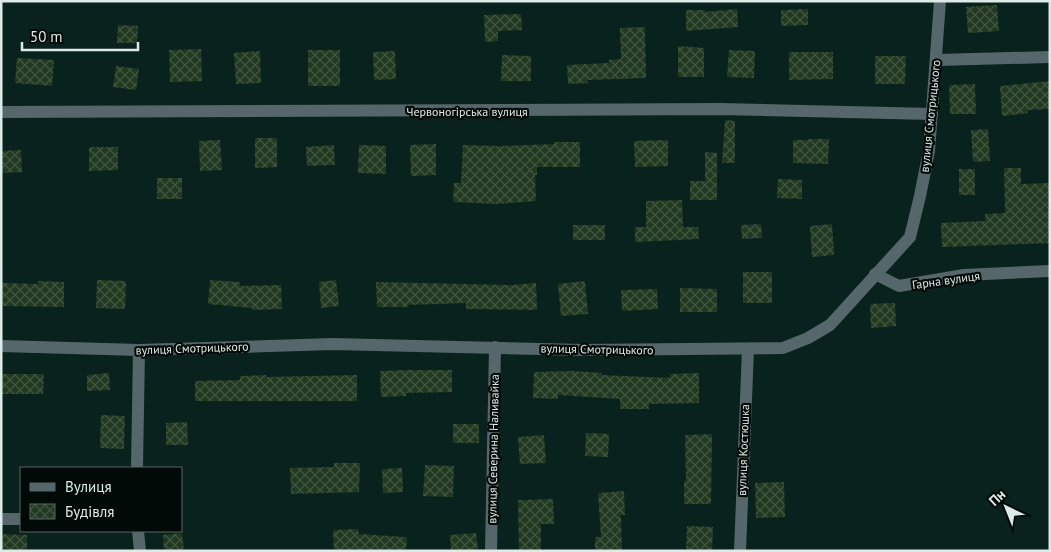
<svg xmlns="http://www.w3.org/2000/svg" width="1051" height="552" font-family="'PT Sans',sans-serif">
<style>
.building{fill:url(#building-cross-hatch)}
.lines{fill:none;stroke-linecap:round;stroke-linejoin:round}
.minor{stroke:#55676b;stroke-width:12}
.labels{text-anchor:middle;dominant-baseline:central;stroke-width:4.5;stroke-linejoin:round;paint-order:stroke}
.street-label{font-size:12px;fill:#dcebe7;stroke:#020a07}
</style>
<defs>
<pattern id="building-cross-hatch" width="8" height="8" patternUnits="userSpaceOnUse" patternTransform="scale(1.25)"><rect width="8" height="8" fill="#213920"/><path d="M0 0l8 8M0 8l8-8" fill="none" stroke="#415640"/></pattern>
</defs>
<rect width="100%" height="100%" fill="#09221d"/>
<g class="building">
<path d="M997,5L999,31L968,33L966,7Z"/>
<path d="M737,9L738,27L686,31V10H705V12Z"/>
<path d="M808,9V25L781,26V10Z"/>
<path d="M521,14L522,30L498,31V41L485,42L484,15Z"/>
<path d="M118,25L138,26L137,43H117Z"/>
<path d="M645,27L646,78L587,80L588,83L568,84L567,65L609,63V60L621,59L620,28Z"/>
<path d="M678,46L704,48V77H678Z"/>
<path d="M201,49L202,81L170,82L169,50Z"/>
<rect x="308" y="50" width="32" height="36"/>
<path d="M729,50L755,51L754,78L727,77Z"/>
<path d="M260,51L261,83L236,84L234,53Z"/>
<path d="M395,51L396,79L374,80L373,52Z"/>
<path d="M789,52H833V79L789,80Z"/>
<path d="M502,55L531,56V81H501Z"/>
<path d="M875,56H906L905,84H875Z"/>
<path d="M17,58L54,60L52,86L15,83Z"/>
<path d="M116,66L139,69L136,90L113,87Z"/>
<path d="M1050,81V109L1028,110V113L1002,116L1000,86Z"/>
<path d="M975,84L976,114H950L949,85Z"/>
<path d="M725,120L735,121V163H722Z"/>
<path d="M988,129L990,161L973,162L971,130Z"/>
<path d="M255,138H277V167L255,168Z"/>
<path d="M808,139H829L828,164L793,163V140H808Z"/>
<path d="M220,140L222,170L200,171L199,141Z"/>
<path d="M668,140V166L635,167L634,141Z"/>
<path d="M554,142H580V167H537V175H535L536,201L496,204L453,202L454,183H461L463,145L498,146L554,144Z"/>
<path d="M436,144V175L411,176L410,145Z"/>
<path d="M334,145L335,165L307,166L306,147Z"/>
<path d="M359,145L386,146V174L358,173Z"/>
<path d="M89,147H118V170L89,171Z"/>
<path d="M21,150L22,172L1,173V151Z"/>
<path d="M705,152L717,153V200H690V181H705Z"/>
<path d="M1004,168H1021V184L1050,183V243L942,247L941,223L985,221V214L1005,213Z"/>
<rect x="959" y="169" width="16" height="26"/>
<rect x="157" y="178" width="25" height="21"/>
<path d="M778,179L802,180V199L777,198Z"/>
<path d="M682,200L683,227H698L699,239L635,242V227H646V201Z"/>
<path d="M761,224L762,238L742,239L741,225Z"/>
<path d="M832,224L834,255L812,257L810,226Z"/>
<rect x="573" y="225" width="32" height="15"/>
<rect x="743" y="272" width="29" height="31"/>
<path d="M97,280L126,281L125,309L96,308Z"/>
<path d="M210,280L240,282V286L281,285L282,309L252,310V308L208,304Z"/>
<path d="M336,280L339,306L321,308L319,282Z"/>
<path d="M38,281L64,282V307L1,306V283L38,284Z"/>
<path d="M585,281L588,314L561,316L558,284Z"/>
<path d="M376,282L513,285L536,283L537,310L466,309V303L408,305L407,307H377Z"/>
<path d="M680,288L717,289V312H680Z"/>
<path d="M657,289L658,309L622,311L621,290Z"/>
<path d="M895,303L896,326L871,328L870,304Z"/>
<path d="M406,370H452V392L406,393V396L381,397L380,371Z"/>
<path d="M574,371L602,373V375L670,378V374L699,373V403L649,404V409H620V399L558,395V399L533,398L534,372Z"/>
<path d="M109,373L110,390L87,391V375Z"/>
<path d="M1,374H44L43,394H1Z"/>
<path d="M266,375V377L357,375V401H195V381L240,380V376Z"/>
<path d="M101,415L125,416L124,449L100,448Z"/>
<path d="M187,422L188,445H166V423Z"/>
<rect x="453" y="424" width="26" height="19"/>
<path d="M586,433L609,434L608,457L585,456Z"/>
<path d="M712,434L711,504H684V481H686L685,435Z"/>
<path d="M544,435L546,463L520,464L518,437Z"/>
<path d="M334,463H360L359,492L291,494L290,468L334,467Z"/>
<path d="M425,465L454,466L453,497L423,496Z"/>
<path d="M402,468L403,492L383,493L382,469Z"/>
<path d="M784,482L785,517L756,518L755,483Z"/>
<path d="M624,491L625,515H621L622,551H595V537H601L598,493Z"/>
<path d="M553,499L554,524H541V551H519L518,500Z"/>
<path d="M687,526L713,527L712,551H686Z"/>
<path d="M358,529L359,534L405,537L407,538L406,551H334L333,530Z"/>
<path d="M182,533L184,551H164L163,535Z"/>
<path d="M476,533L478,551H451L450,535Z"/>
<path d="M1,534L27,535V551H1Z"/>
</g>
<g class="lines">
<g class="minor">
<path d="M937,60L1050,57"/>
<path d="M1,112L721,109L932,114"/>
<path d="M875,274L899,286L964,275L1050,271"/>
<path d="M1,346L139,350L333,344L583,350L783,348L808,338L830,325L910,237L920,196L929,151L940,1"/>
<path d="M137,468L139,350"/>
<path d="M1,519H21"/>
<path d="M138,531L140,551"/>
<path d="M491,551L495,347"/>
<path d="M740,551L748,349"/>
</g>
</g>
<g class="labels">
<g class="street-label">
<text x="467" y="111">Червоногірська вулиця</text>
<text transform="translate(930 116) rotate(-84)">вулиця Смотрицького</text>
<text transform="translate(946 280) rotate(-8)">Гарна вулиця</text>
<text transform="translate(192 348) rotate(-2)">вулиця Смотрицького</text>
<text transform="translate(597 349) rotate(1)">вулиця Смотрицького</text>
<text transform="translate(493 449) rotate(-89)">вулиця Северина Наливайка</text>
<text transform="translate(743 450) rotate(-88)">вулиця Костюшка</text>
</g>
</g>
<rect width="1051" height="552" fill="none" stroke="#dcebe7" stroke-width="5"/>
<rect x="20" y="467" width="162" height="65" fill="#020a07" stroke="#596461"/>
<rect x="30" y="483" width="25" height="8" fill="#55676b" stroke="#596461"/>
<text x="65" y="492" font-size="15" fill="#dcebe7">Вулиця</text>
<rect x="30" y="504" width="25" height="15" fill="url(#building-cross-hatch)" stroke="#596461"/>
<text x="65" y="517" font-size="15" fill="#dcebe7">Будівля</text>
<g transform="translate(1006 507) rotate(317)" stroke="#020a07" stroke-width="4" paint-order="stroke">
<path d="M0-4L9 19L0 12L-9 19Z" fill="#dcebe7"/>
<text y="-8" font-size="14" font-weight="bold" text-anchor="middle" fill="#dcebe7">Пн</text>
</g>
<path d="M22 42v8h116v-8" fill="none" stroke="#dcebe7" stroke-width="2.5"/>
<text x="30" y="42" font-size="15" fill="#dcebe7" stroke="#020a07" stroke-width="4" paint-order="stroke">50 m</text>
</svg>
